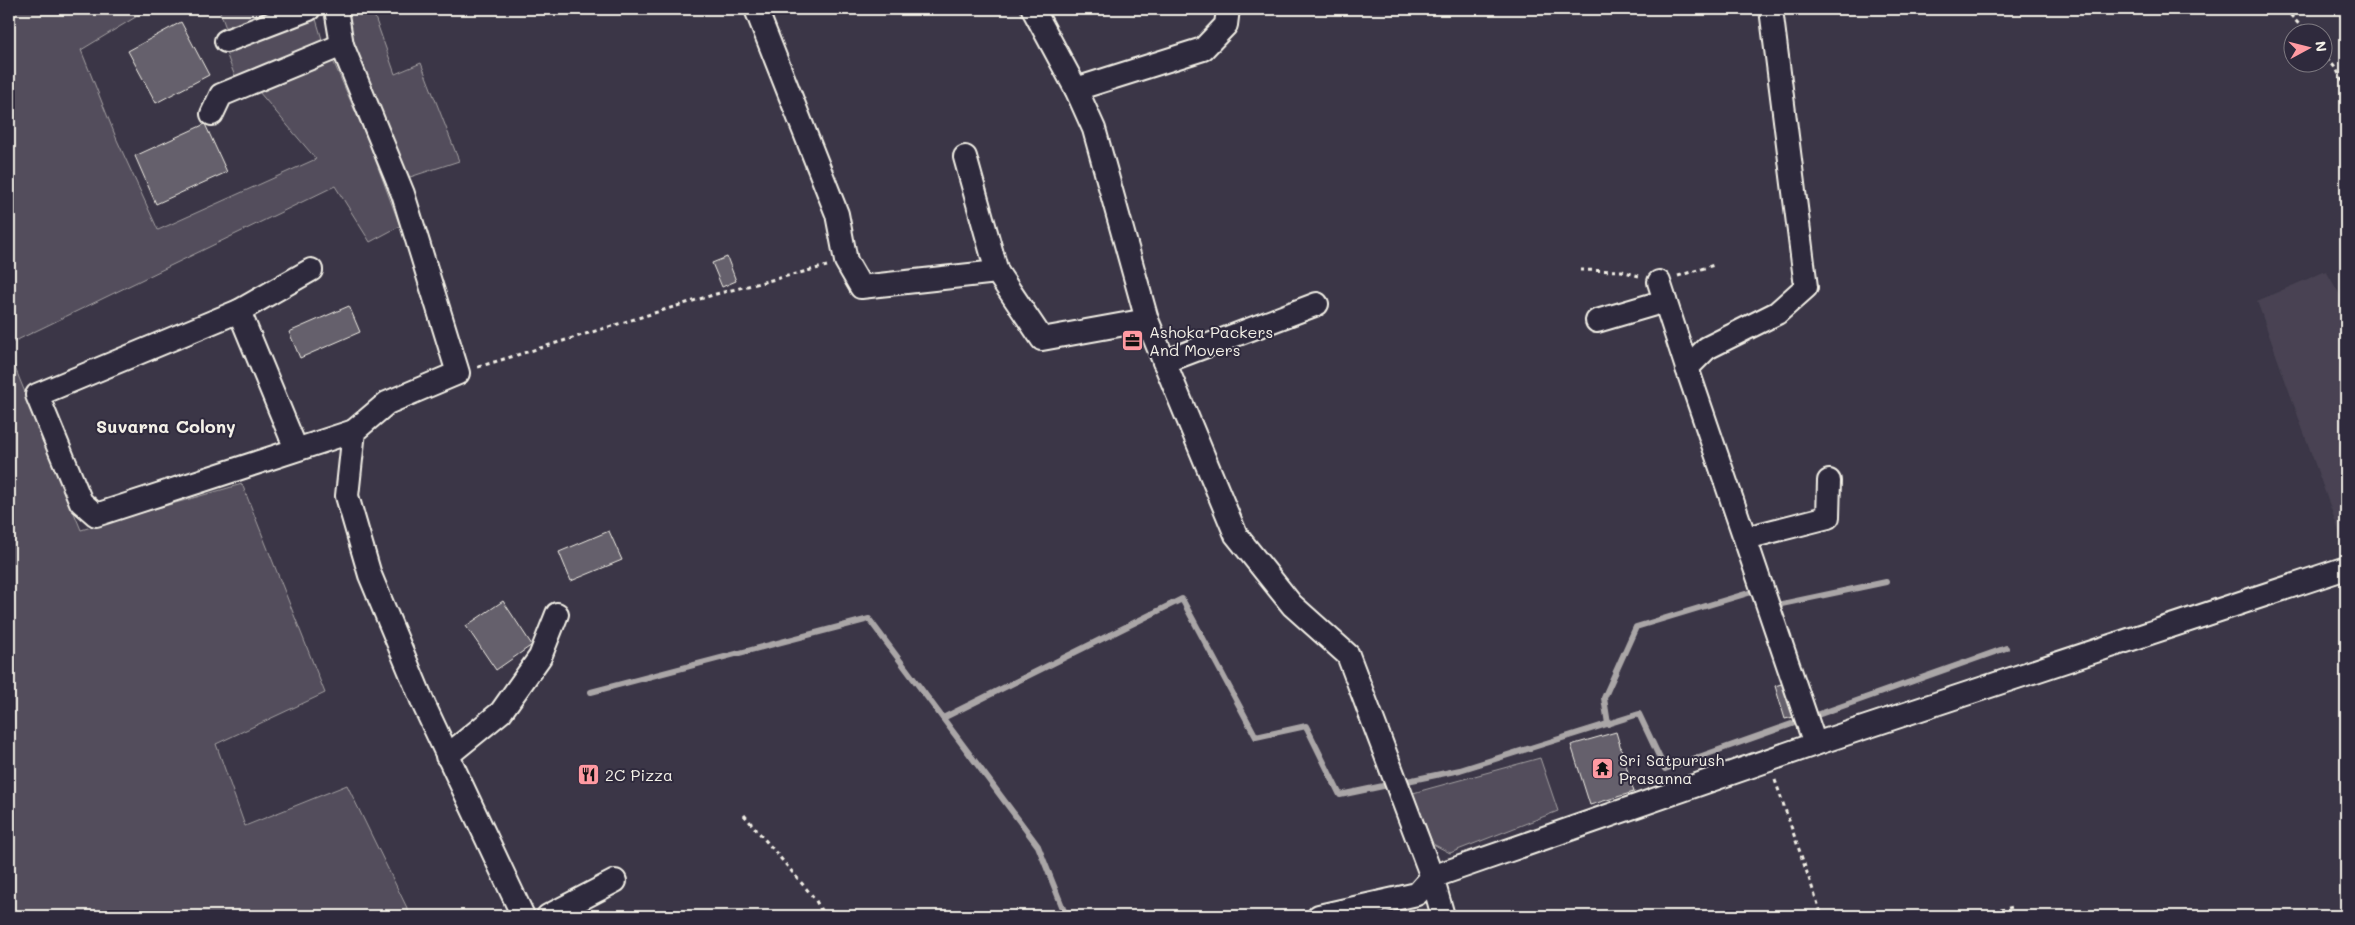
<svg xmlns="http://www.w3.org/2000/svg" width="2355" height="925" font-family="Mali,sans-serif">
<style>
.built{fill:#484352}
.green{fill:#534e5c;stroke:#a4a0a2}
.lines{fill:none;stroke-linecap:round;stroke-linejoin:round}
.stream{stroke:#aaa6a7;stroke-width:6}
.building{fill:#65616c;stroke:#f4f1e8}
.minor-casing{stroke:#f4f1e8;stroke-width:26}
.path{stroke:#f4f1e8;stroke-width:3;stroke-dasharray:4 4;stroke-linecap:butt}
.minor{stroke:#2f2a3d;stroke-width:22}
.labels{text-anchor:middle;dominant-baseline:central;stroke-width:4;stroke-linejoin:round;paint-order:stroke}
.poi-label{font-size:16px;fill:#f4f1e8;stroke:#2f2a3d;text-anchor:start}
.neighbourhood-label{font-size:18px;font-weight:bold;fill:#f4f1e8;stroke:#2f2a3d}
</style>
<rect width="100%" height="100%" fill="#3b3647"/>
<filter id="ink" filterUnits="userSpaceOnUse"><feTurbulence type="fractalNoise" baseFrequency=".02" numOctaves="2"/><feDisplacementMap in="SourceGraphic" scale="10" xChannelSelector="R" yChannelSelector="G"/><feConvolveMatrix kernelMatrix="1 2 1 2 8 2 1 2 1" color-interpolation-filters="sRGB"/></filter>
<g filter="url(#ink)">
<path class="built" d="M2326,271L2346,305V551L2257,301Z"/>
<g class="green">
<path d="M9,9H149L81,50L117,140L158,230L316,159L259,92L331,56L369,143L400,226L370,242L335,186L9,344Z"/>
<path d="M219,9H279L227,31Z"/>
<path d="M313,9L324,46L237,82L225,50Z"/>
<path d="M355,9H372L395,74L421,63L459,161L407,178L342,15Z"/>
<path d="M9,353L81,530L242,484L325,693L216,744L245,826L347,785L411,916H9Z"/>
<path d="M1540,758L1558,811L1450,853L1433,844L1413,793Z"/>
</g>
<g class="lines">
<g class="stream">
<path d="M1772,606L1886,582"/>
<path d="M591,692L869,619L1038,846L1066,916"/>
<path d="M943,718L1182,599L1256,737L1306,726L1340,795L1460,770L1639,714L1665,769L2006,648"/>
<path d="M1608,724L1604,698L1636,627L1755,591L1757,594"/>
</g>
</g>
<g class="building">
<path d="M181,22L209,75L156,103L128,51Z"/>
<path d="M205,124L227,172L156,204L135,156Z"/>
<path d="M727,257L736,281L722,287L712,263Z"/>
<path d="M349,306L360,332L300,358L289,332Z"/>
<path d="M609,531L622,560L571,581L559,552Z"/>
<path d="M503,601L532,645L496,670L466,626Z"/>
<path d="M1788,682L1798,716L1785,719L1775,686Z"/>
<path d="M1616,732L1634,792L1590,805L1571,745Z"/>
</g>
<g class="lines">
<defs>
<g id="minor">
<path d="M336,9L342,45L403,194L458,373L387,403L354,431L347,496L370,575L424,705L523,916"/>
<path d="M756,9L837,214L846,261L861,287L997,272L1042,339L1147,320"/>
<path d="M1033,9L1076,89L1094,129L1147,320L1236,535L1292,605L1348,655L1432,877L1443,916"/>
<path d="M1771,9L1806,287L1777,313L1707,348L1687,368L1815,744"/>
<path d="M226,41L309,9"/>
<path d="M1076,89L1203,49L1226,25L1228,9"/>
<path d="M212,114L221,95L342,45"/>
<path d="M965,157L997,272"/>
<path d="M311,270L239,311L37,395L81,502L96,515L354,431"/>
<path d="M1659,282L1687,368"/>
<path d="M239,311L296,449"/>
<path d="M1597,321L1665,301"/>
<path d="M1164,362L1317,304"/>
<path d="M1746,538L1828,517L1829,481"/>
<path d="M447,756L501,712L540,657L557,614"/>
<path d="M548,916L615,881"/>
<path d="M1319,916L1417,894L1432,877L1815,744L2346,568"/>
</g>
</defs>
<use href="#minor" class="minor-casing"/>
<g class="path">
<path d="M2285,9L2306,32"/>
<path d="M2322,52L2337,70L2346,90"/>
<path d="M1580,270L1622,271L1639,276"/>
<path d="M1678,276L1714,265"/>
<path d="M478,367L716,294L827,266"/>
<path d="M1775,780L1822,916"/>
<path d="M744,815L815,899L824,916"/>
<path d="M1977,916L2013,907"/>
</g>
<use href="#minor" class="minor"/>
</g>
</g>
<defs>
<symbol id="office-square" viewBox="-11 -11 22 22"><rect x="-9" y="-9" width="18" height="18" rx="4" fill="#ff9aa2" stroke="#2f2a3d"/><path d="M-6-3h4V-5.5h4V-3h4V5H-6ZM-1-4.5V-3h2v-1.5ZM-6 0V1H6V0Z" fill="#111"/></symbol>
<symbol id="temple-square" viewBox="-11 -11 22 22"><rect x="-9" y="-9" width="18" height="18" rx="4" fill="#ff9aa2" stroke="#2f2a3d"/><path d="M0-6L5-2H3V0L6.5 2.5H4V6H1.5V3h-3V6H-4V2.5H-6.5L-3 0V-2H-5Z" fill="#111"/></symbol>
<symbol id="restaurant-square" viewBox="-11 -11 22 22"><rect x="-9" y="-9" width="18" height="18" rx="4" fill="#ff9aa2" stroke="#2f2a3d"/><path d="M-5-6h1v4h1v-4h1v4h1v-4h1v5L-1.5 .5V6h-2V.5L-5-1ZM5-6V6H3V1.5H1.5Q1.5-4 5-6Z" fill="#111"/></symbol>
</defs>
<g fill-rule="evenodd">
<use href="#office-square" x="1120" y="328" width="25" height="25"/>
<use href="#temple-square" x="1590" y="756" width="25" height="25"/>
<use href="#restaurant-square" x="576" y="762" width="25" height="25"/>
</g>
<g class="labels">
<g class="poi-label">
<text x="1149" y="331">Ashoka Packers<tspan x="1149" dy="18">And Movers</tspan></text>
<text x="1619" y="759">Sri Satpurush<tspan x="1619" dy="18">Prasanna</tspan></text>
<text x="605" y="774">2C Pizza</text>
</g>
<g class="neighbourhood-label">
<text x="166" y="426">Suvarna Colony</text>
</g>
</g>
<rect width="2355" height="925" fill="none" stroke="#2f2a3d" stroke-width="30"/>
<rect x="15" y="15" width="2325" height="895" fill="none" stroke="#f4f1e8" stroke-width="2" filter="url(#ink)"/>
<g transform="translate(2308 48) rotate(83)"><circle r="24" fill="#2f2a3d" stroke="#7e7a81"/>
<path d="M0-4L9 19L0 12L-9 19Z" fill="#ff9aa2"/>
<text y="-8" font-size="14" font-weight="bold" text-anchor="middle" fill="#f4f1e8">N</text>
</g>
</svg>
